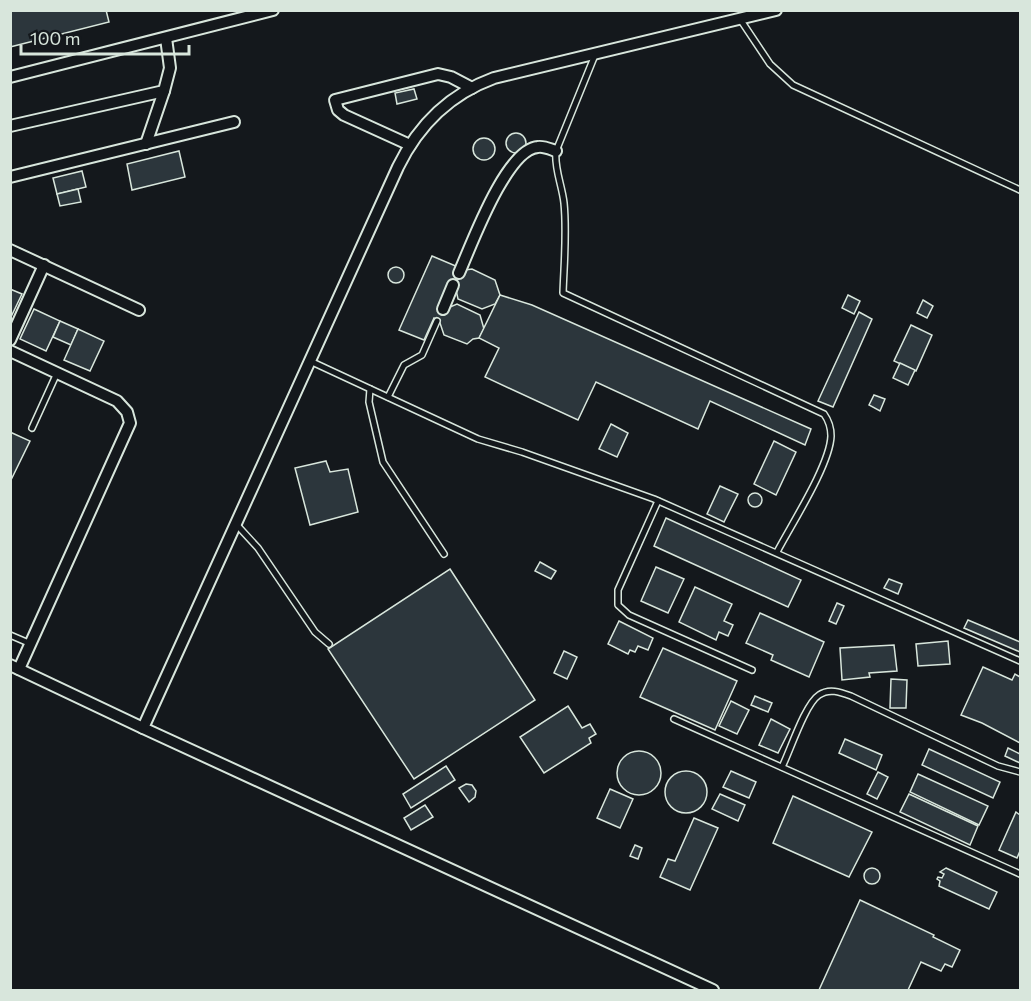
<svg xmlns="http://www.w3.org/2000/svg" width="1031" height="1001" font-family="Commissioner,sans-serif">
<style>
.building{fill:#2c363c;stroke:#d8e6dc;stroke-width:1.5}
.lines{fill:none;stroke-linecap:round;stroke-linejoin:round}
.service-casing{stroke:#d8e6dc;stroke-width:8}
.minor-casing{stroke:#d8e6dc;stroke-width:14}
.service{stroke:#14181c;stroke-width:5}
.minor{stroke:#14181c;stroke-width:10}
</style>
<rect width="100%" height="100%" fill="#14181c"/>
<g class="building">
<path d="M10,10H106L109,22L10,47Z"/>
<path d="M414,89L417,99L397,104L395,93Z"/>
<circle cx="516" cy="143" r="10"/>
<circle cx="484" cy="149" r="11"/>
<path d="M179,151L185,177L132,190L127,164Z"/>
<path d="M82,171L86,187L57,194L53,178Z"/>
<path d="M78,189L81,202L60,206L57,194Z"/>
<path d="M432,256L465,270L472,269L495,280L500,295L495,304L482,309L458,299L455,285L443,310L457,304L480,315L484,329L479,338L473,339L467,344L444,335L439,320L434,318L424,340L399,330Z"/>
<circle cx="396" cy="275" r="8"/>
<path d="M10,289L22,294L10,319Z"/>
<path d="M500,295L532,305L811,429L805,445L710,401L698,429L596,382L578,420L485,377L499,348L479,338Z"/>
<path d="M848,295L860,301L854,314L842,308Z"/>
<path d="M923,300L933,306L927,318L917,313Z"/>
<path d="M34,309L60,321L46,351L20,339Z"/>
<path d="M859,312L872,319L833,407L818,401Z"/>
<path d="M60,321L78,329L71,345L53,337Z"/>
<path d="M911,325L932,335L916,371L894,361Z"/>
<path d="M78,329L104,341L90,371L64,360Z"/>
<path d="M900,363L915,370L908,385L893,378Z"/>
<path d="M874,395L885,399L880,411L869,405Z"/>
<path d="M611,424L628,433L617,457L599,449Z"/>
<path d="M10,432L30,441L10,482Z"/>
<path d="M774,441L796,452L776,495L754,484Z"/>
<path d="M326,461L330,472L348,469L358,512L310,525L295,468Z"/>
<path d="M720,486L738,494L724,522L707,514Z"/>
<circle cx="755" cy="500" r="7"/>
<path d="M666,518L801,580L788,607L654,546Z"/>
<path d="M540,562L556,571L551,579L535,571Z"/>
<path d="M656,567L684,579L668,613L641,601Z"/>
<path d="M450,569L535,700L414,779L328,649Z"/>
<path d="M889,579L902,584L898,594L884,588Z"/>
<path d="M695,587L732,604L724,621L733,625L728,636L719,632L716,640L679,622Z"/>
<path d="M837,603L844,606L836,624L829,621Z"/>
<path d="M760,613L824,642L809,677L771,660L773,655L746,643Z"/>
<path d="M968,620L1020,642V652L964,628Z"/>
<path d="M619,621L653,638L648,650L638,646L635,652L630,650L628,654L608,644Z"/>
<path d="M948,641L950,664L918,666L916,644Z"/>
<path d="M894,645L897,671L869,673L870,677L842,680L840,648Z"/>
<path d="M663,648L737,681L715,730L640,697Z"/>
<path d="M564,651L577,657L567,679L554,673Z"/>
<path d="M983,667L1012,680L1015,674L1020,677V743L982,723L961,715Z"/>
<path d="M891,679L907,680L906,708H890Z"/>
<path d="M755,696L772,703L768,712L751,705Z"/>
<path d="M731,701L749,710L737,734L719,726Z"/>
<path d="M568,706L582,728L590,724L596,734L589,738L591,743L544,773L520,737Z"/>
<path d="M771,719L790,729L778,753L759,745Z"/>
<path d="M845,739L882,755L876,770L839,753Z"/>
<path d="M1008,748L1020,754V763L1005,756Z"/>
<path d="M929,749L1000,782L993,798L922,765Z"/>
<circle cx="639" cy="773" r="22"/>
<path d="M446,766L455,780L411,808L403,794Z"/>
<circle cx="686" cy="792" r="21"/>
<path d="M731,771L756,782L749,798L723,787Z"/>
<path d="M878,772L888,777L877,799L867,794Z"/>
<path d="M918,774L988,806L979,825L910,792Z"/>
<path d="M466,784L472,785L476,791L475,797L469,802L459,788Z"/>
<path d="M610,789L633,799L620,828L597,818Z"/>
<path d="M720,794L745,805L738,821L712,809Z"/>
<path d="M909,794L978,826L970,845L900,812Z"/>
<path d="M793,796L872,832L849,877L773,843Z"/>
<path d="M425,805L433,817L411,830L404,818Z"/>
<path d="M1016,812L1020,815V851L1017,858L999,850Z"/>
<path d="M694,818L718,828L690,890L660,877L668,859L675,861Z"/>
<path d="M635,845L642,848L638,859L630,856Z"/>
<path d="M946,868L997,892L989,909L939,886L940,881L937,879L938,877L942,878L944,874L940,872Z"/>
<circle cx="872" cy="876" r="8"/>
<path d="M860,900L934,935L933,937L960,950L952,967L945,964L941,971L921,962L908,990H819Z"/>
</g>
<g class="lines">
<defs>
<g id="service">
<path d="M740,19L770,64L793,85L1020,190"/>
<path d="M595,55L556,151C554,168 562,185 564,203C567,232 564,264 563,293L824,414C829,421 831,428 831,436C830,465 791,525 777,552"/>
<path d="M310,361L478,439L522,452L654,499L1020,661"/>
<path d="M370,389L369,402L383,462L444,554"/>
<path d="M388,397L404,365L422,355L437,321"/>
<path d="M32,428L57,373"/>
<path d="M658,501L618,590V605L629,615L752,670"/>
<path d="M236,524L258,548L315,632L329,644"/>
<path d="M10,635L31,644"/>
<path d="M674,719L1020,874"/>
<path d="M782,767C790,751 805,704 819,695C829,688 840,692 851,696L998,766L1020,772"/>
</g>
<g id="minor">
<path d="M10,77L273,10"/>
<path d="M10,126L164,91L170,68L166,38"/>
<path d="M146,144L164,91"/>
<path d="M410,145L344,115L338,110L335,100L438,74L451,77L472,88"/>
<path d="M10,177L234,122"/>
<path d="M10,250L139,310"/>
<path d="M459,273C471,246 506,149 538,147C543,146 550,149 556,151"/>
<path d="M443,309L453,285"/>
<path d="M10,340L44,265"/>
<path d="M10,351L117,401L127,412L130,423L19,669"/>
<path d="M10,665L143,728"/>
<path d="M713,990L143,728L398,167C418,126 450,94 494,78L776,10"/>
</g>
</defs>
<use href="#service" class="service-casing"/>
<use href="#minor" class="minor-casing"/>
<use href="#service" class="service"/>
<use href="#minor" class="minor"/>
</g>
<rect width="1031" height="1001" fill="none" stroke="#d8e6dc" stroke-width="24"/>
<path d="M21 45v9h168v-9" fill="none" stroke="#d8e6dc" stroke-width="3"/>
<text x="30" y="45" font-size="18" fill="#d8e6dc" stroke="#14181c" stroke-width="4.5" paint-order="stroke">100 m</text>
</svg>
